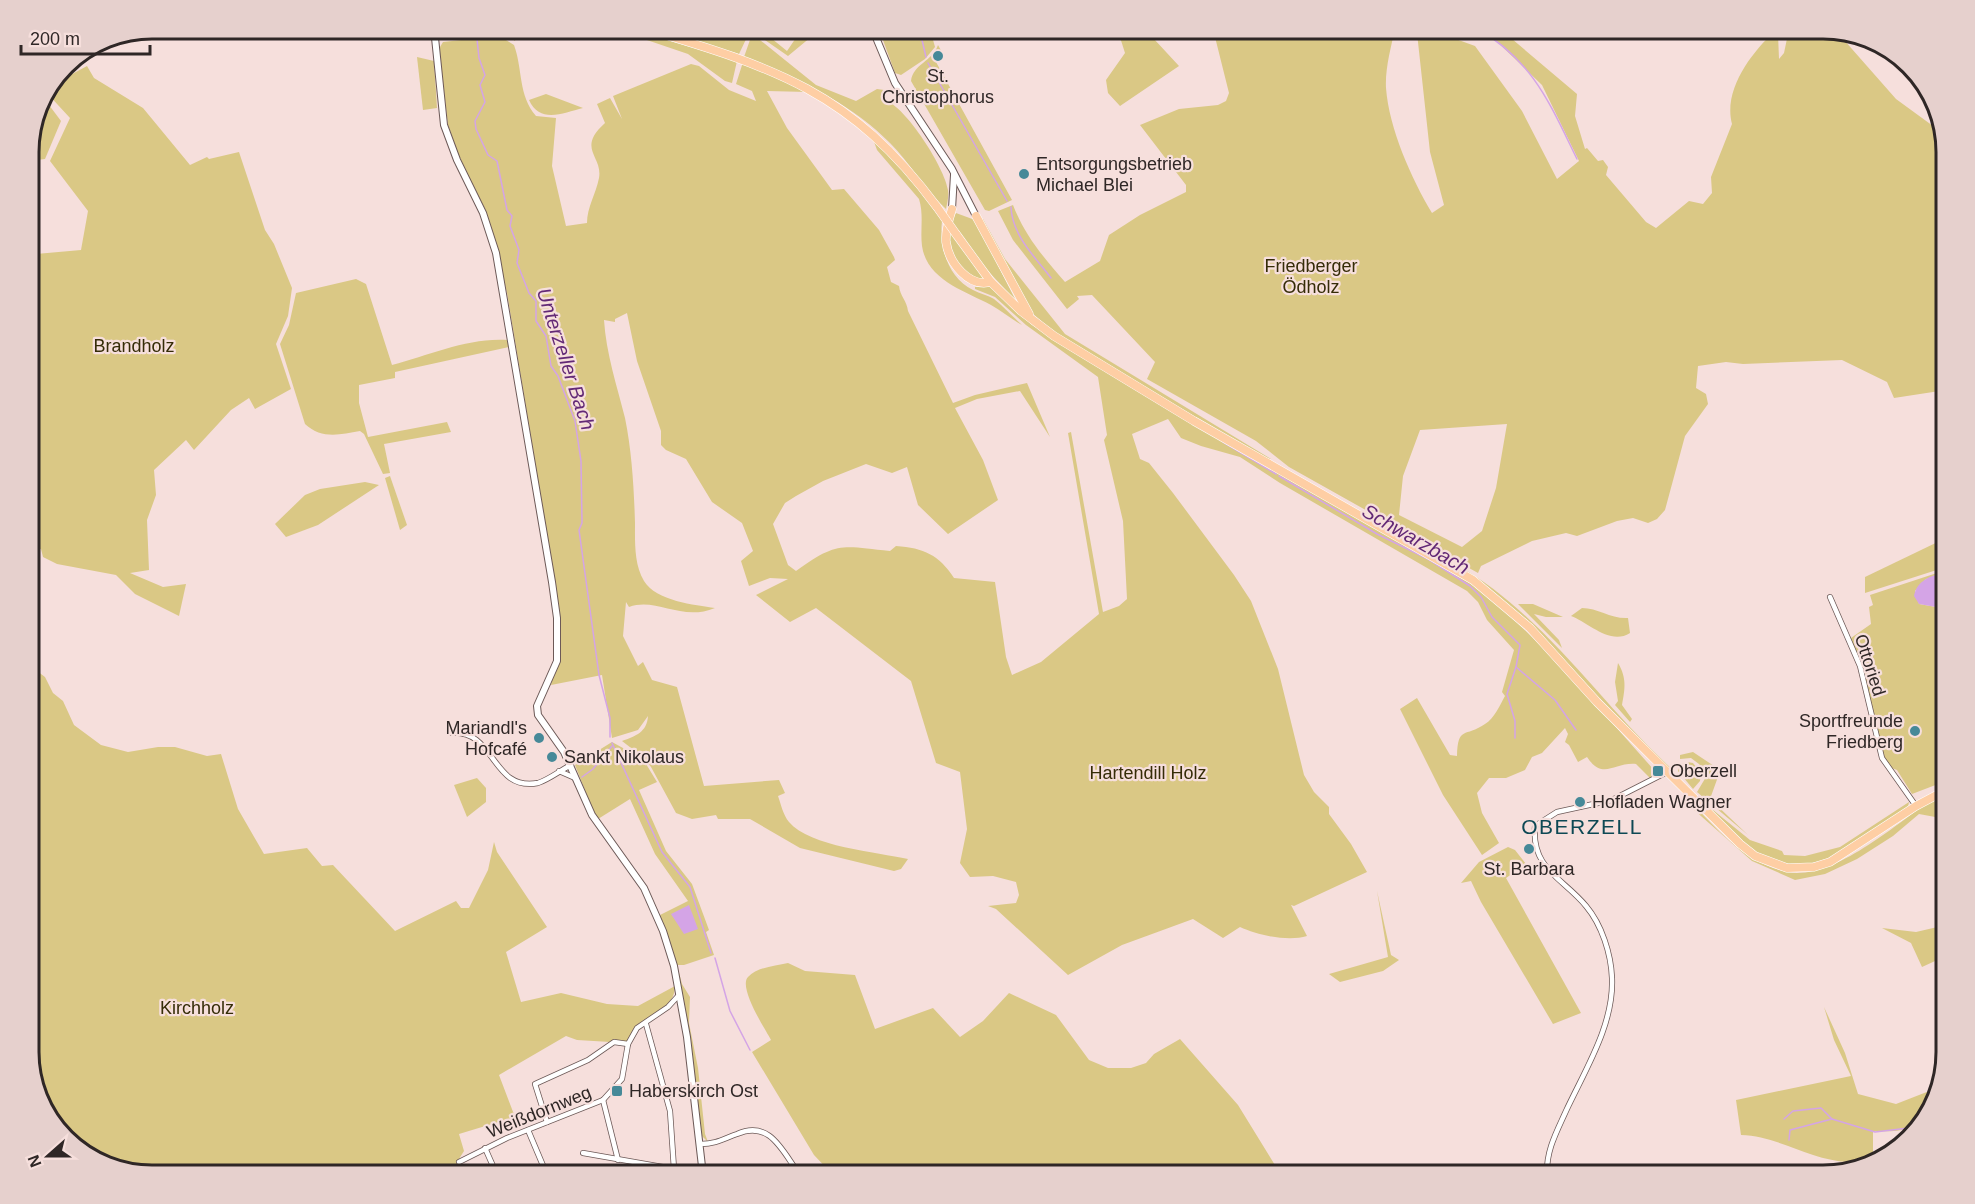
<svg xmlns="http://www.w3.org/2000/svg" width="1975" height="1204" font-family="Arial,sans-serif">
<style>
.green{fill:#dac885;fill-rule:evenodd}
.water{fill:#d4a4e6}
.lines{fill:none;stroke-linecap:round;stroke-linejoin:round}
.stream{stroke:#d4a4e6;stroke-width:1.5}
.minor-casing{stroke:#6c5957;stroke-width:6}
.tertiary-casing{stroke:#6c5957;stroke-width:8}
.primary-casing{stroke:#fff;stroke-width:9}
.minor{stroke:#fff;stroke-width:4.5}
.tertiary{stroke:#fff;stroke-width:6}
.primary{stroke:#fecea4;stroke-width:8}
.primary-bridge-casing{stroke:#fff;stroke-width:9;stroke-linecap:butt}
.primary-bridge{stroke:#fecea4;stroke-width:8}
.poi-dot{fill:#468998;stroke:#f6dfdc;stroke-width:2}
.labels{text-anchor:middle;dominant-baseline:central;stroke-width:4.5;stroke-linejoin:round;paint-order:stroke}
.poi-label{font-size:18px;fill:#2f2726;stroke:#f6dfdc;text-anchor:start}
.park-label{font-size:18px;fill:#352c07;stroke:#f6dfdc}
.street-label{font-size:18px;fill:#2f2726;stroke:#f6dfdc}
.water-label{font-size:20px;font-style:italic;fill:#632976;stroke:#f6dfdc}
.quarter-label{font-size:21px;letter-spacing:1.5px;fill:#0d4854;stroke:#f6dfdc}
.rim{fill:none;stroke:#2f2726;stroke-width:3}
</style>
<rect width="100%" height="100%" fill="#f6dfdc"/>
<g class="green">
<path d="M724,28L745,29L748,35L739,54L655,29Z"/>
<path d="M1125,28L1153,29L1154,39L1179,66L1120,106L1108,93L1106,80L1125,53L1118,31Z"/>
<path d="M1499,28L1577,94L1575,116L1585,149L1587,148L1598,161L1603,160L1608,167L1606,175L1646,222L1656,228L1689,201L1703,204L1712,193L1711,177L1732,124C1723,90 1751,53 1775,31L1778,34L1779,59L1784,53L1789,29H1823L1837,32L1896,99L1933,126L1937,114L1946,144V390L1894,398L1887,382L1842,360L1743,364L1726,362L1698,366L1696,388L1706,394L1708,404L1685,436L1665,510L1657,519L1648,523L1633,518L1617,521L1577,536L1566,533L1532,541L1481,566L1478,573L1289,467L1256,441L1147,379L1155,362L1092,295L1077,296L1075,293L1079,299L1067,309L1013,240L998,211L1013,205C1025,236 1044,258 1065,282L1100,261L1109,235L1140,215L1186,192V185L1140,125L1179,109L1218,105L1226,101L1229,93L1213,29H1395C1391,47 1385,69 1386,88C1389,128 1411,178 1432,213L1444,205L1430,152L1417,33L1422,30H1431L1475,46L1522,111L1557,179L1579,161L1542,85L1489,34L1494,29ZM1507,424L1496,488L1482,531L1462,547L1399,515L1403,476L1420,430Z"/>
<path d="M436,29H518L515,41C496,24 465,35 442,38L436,35Z"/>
<path d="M595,29H630L737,61L732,83L725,81L688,54L638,37Z"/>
<path d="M749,29H760L787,51L802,29H816L817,32L788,56Z"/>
<path d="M879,29H930L935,47L925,59L901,75L895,73Z"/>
<path d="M755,36L816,85L856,101L877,89L884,90L885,100C906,107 945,168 948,190C949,197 947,203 946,209C925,190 910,163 890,143C850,102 796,78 744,57L751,37Z"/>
<path d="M488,37L506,40L514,45C523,70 518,95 536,116L556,118L552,166L566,226L587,223C587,207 596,194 599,178C603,156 576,149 605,123L597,104L610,98L622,119L613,96L691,64L699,66L729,90L756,101L752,91L736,84L743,62L808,92L767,91L787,128L832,190L844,189L879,230L894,257L895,260L887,267L891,282L899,286C900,296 907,301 908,311L953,403L975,395L1027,383L1050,437L1020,391L977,399L955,408L983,460L998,500L948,534L918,505L907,467L892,473L866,464L823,481L796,496L785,503L773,524L788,565L796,571C837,541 842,546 890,551L896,546C924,548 939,555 954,578L995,582L1006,657L1012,675L1041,662L1099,614L1068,433L1071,432L1103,612L1119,606L1127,599L1123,521L1104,440L1107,435L1098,377L1026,325L995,297L975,289V287H991L1032,325L1083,358L1471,584C1541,637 1596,706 1655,771L1656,776L1650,778L1636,764C1614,762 1603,781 1587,757L1578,762L1569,745L1565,742L1568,734L1565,728L1542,753L1532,757L1525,770L1506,778H1489L1477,793L1482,813L1499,843L1482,855L1443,795L1400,709L1417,698L1450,755L1457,756C1458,725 1465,738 1485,724C1494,719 1500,705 1505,696L1502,692L1514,650L1487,620L1478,602L1467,591L1280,483L1240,457L1201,446L1181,438L1168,419L1132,434L1140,459L1149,463L1173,493L1234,575L1251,601L1278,669L1304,775L1314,792L1329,807V814L1351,844L1367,872L1294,906L1291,905L1307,936C1288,942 1257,935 1240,927L1223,938L1193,919L1122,945L1068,975L996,909L988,906L1016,903L1019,895L1016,882L993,876L970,877L960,863L967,829L960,772L936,763L911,681L816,608L790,622L756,595L788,579L770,578L749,586L741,561L753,551L742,523L712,502L686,459L666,450L661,445V431L637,361L627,313L615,319V322L604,320C606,353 617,386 625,418C632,452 634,489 635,523C635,542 634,564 644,581C656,601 695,605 715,608C681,622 657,597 629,607L626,602L623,636L638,666L643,662L652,680L677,687L704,786L779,780L785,793L778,796C781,804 783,815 789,822C810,847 877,852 908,859L901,869L894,871L800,848L750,819H718L716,815L692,819L676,813L651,767L644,758L622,741C636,736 647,732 648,716L638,730L612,738L602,675L551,685L560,644L555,582L507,293L486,211L459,156L448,125L440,56V47L443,42Z"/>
<path d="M938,45L943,54L936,62L1012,200L989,211L985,210L911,81C913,64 933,61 938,45Z"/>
<path d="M417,57L434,61L437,108L423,110Z"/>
<path d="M87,66L94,78L143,108L190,165L207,157L209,159L239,152L265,230L274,244L292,288L288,316L276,344L291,389L255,409L249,398L231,410L194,450L186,440L154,470L156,495L147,520L149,570L130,573L163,587L186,584L179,616L135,594L116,575L57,564L43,557L41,549L29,550V245L36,254L81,250L88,211L50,161L70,118L46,92L50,86Z"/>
<path d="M546,94L583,108C563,113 540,124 529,100Z"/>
<path d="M43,97L61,121L45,159L29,161C29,141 31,114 43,97Z"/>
<path d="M873,139L914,182L942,221C939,247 948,278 973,290C980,294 988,295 994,299C1004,307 1013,317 1022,325C1011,319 1002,311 991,305C965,291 927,280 922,246C920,230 924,215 919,199L877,150Z"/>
<path d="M956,213L975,220L1016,301L975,257L952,221Z"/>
<path d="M983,219L1005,259L1065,334L1271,459C1254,457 1226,435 1211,426C1153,391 1073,354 1026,307L981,220Z"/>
<path d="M949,231L987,282L966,276L949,248Z"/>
<path d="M356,279L366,284L392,365C430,355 469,337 508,340L509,347L395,372V378L359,385V403L368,437L447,422L451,432L384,444L390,473L383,474L364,434L360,431C339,435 321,439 305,424L280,344L289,325L296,293Z"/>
<path d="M390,476L407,525L400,530L385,478Z"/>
<path d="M365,482L379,485L318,525L286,537L275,524L305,495L320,489Z"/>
<path d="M1946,538V567L1865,593V577Z"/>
<path d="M1457,565C1545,615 1600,704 1673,770C1654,762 1635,735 1620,720C1568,666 1522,605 1456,567Z"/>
<path d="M1946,570V579L1944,576L1926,579L1915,591L1919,604L1936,607L1946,602V781L1912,794L1897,770L1889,767L1884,758L1851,638L1871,624L1869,607L1873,605L1870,595Z"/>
<path d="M1518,604H1533L1563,617H1546L1534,614L1559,640L1562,648Z"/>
<path d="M1582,608C1598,608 1611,619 1628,618L1630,633C1610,646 1588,622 1571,616Z"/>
<path d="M1618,663C1627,678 1625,689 1622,705L1632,719L1630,722L1615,705L1618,701L1615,682Z"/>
<path d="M29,665L45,677L53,693L63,701L74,725L101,745L128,752L158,747H175L207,756L221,754L238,809L264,854L307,848L322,866L333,865L395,931L456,901L461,908H469L488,870L494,842L497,852L547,927L506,952L521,1002L561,993L607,1004L638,1006L675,986C675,1008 651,1014 637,1026C633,1030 630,1037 627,1043L577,1040L566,1036L499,1075L515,1117L459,1134L464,1151L457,1162L463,1175H152L90,1159L45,1114L29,1060Z"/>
<path d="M612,742L643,759L657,782L639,790L666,851L692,884L709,930L706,932L714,955L684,965H676L660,915L688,901L655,854L630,799L598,819L594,813L575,765Z"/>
<path d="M1693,752L1714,766L1719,774L1710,799L1748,835L1697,792L1706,777L1699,764L1691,758L1680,759V755Z"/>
<path d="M1687,762L1693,763L1701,773L1700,781L1693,789L1678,771L1680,765Z"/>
<path d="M477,778L486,788V802L467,817L454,785Z"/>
<path d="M1946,796V819L1919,814L1893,836L1857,859L1825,874L1795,880L1752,861L1693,809L1678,807L1689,801C1709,820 1730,845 1754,859C1766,866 1783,873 1797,873C1842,873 1897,823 1933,799L1937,801Z"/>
<path d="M1697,797L1750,840L1782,851L1784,855L1805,856L1840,847L1909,802L1908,807C1856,844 1805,894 1742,842C1726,829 1712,812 1697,797Z"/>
<path d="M1508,847L1515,850L1526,864L1506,878L1581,1013L1553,1024L1481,902L1471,881L1461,883L1479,862Z"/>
<path d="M1377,891L1391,955L1399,960L1383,971L1340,982L1329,974L1388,957Z"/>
<path d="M1946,925V956L1922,967L1911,943L1882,928L1916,932Z"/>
<path d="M788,963L805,971L855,975L875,1029L933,1008L960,1037L983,1021L1009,993L1056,1015L1089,1060L1108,1068H1131L1146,1063L1154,1054L1180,1039L1238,1105L1281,1175H833L814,1155L752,1052L771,1040C765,1029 738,987 748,977C757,967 775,966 788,963Z"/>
<path d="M678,969L682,984L690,997L689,1023L698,1068L705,1134L708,1142L702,1136Z"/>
<path d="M1824,1007L1845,1053L1858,1094L1896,1104L1937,1088C1935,1096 1933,1109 1929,1115C1917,1132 1891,1132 1873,1131V1156C1865,1157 1857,1162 1850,1162C1811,1161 1779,1136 1741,1135L1736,1100L1851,1076L1834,1040Z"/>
</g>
<g class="water">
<path d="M1940,574L1946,579V602L1936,607L1919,604L1914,596C1916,583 1928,576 1940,574Z"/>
<path d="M689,905L698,929L684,934L671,914Z"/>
</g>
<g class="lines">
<g class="stream">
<path d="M477,28V31"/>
<path d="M916,28L922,40L926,57"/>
<path d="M1476,28C1533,60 1550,104 1577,159"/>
<path d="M477,39L479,58L485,75L480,85L485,102L475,121L476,129L488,155L497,161L507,210L512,216L510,226L519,250L517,263L529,293L536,301V321L546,336L551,366L558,376L575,421L581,461L582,523L579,530L599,675L610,718V737"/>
<path d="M928,63L1007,201"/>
<path d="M1011,207C1012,235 1035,257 1051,278"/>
<path d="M1223,442L1276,474"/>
<path d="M1279,476L1377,534L1428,559L1470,586L1481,597L1492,617L1520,645L1516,667L1555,700L1576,730"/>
<path d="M1515,738V721L1507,694L1516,667"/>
<path d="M612,743L662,852L690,887L711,953"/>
<path d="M582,777L593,769L612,746"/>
<path d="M715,958L730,1011L750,1050"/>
<path d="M1784,1119L1793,1111L1821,1108L1832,1119"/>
<path d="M1789,1140L1790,1130L1832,1119L1875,1132L1917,1127"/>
</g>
<defs>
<g id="minor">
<path d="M1830,597L1860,666L1882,758L1916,806"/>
<path d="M451,733C496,729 491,792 538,783C548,780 561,770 571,765"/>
<path d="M559,771L575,778"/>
<path d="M603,1100L618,1160"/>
<path d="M547,1122L535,1084L588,1060L614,1042L628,1044"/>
<path d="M528,1130L547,1175"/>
<path d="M701,1144C716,1144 723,1139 737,1134C771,1119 783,1153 800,1175"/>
<path d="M485,1148L497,1175"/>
<path d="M583,1153L674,1169L670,1111L646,1024"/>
<path d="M459,1162L507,1138L603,1100L622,1079L628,1044L637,1028L668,1007L679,995"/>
<path d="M1547,1175C1546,1151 1556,1133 1566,1111C1585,1070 1614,1025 1612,978C1611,954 1602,925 1586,906C1563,878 1531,869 1535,826L1557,812L1612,800L1667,772"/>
</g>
<g id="tertiary">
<path d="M434,28L444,125L457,160L483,213L496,253L552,582L557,618V661L537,706L538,715L564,752L592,815L644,888L663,931L674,966L687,1037L703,1175"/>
<path d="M872,28L895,83L952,169L976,216"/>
<path d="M952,209L954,175"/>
</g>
<g id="primary">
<path d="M643,28C775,68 851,91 937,207"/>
<path d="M952,209C949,219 945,231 946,242C949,263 969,288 991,282"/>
<path d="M976,216L1029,314"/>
<path d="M956,234L991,282L1021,311L1054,336L1194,421L1473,580L1530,628L1597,702L1740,844L1755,856L1787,868L1814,867L1830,862L1916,806L1946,790"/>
</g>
</defs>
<use href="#minor" class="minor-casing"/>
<use href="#tertiary" class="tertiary-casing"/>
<use href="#primary" class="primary-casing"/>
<use href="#minor" class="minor"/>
<use href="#tertiary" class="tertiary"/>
<use href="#primary" class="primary"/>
<defs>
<path id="primary-bridge" d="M937,207L956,234"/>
</defs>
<use href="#primary-bridge" class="primary-bridge-casing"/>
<use href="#primary-bridge" class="primary-bridge"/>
</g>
<g class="poi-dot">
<circle cx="938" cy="56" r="6"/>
<circle cx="1024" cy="174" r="6"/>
<circle cx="1915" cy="731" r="6"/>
<circle cx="539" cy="738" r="6"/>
<circle cx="552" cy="757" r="6"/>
<rect x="1652" y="765" width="12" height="12" rx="3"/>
<circle cx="1580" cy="802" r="6"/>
<circle cx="1529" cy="849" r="6"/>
<rect x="611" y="1085" width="12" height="12" rx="3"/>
</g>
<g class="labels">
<g class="poi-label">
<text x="938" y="76" text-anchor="middle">St.<tspan x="938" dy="21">Christophorus</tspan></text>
<text x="1036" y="164">Entsorgungsbetrieb<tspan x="1036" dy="21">Michael Blei</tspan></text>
<text x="1903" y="721" text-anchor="end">Sportfreunde<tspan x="1903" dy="21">Friedberg</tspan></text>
<text x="527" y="728" text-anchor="end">Mariandl's<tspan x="527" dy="21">Hofcafé</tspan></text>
<text x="564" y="757">Sankt Nikolaus</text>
<text x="1670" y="771">Oberzell</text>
<text x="1592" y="802">Hofladen Wagner</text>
<text x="1529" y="869" text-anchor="middle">St. Barbara</text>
<text x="629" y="1091">Haberskirch Ost</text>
</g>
<g class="park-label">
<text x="1311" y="266">Friedberger<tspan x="1311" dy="21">Ödholz</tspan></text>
<text x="134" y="346">Brandholz</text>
<text x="1148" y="773">Hartendill Holz</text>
<text x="197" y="1008">Kirchholz</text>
</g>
<g class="street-label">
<text transform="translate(1870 665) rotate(72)">Ottoried</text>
<text transform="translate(539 1112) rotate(-22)">Weißdornweg</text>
</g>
<g class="water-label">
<text transform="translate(566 359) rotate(72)">Unterzeller Bach</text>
<text transform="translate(1416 539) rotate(30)">Schwarzbach</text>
</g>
<g class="quarter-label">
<text x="1582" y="826">OBERZELL</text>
</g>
</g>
<path d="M0 0H1975V1204H0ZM152 39H1823A113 113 0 0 1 1936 152V1052A113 113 0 0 1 1823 1165H152A113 113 0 0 1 39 1052V152A113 113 0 0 1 152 39Z" fill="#e6d0cd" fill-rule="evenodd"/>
<path class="rim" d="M152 39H1823A113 113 0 0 1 1936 152V1052A113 113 0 0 1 1823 1165H152A113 113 0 0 1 39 1052V152A113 113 0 0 1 152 39Z"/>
<g transform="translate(48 1156) rotate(249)" stroke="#f6dfdc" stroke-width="4.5" paint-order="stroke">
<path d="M0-4.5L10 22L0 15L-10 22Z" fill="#2f2726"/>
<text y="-9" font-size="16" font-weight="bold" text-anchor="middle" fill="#2f2726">N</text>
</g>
<path d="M21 45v9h129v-9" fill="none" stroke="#2f2726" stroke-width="3"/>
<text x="30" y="45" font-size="18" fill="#2f2726" stroke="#f6dfdc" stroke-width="4.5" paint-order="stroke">200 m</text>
</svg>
